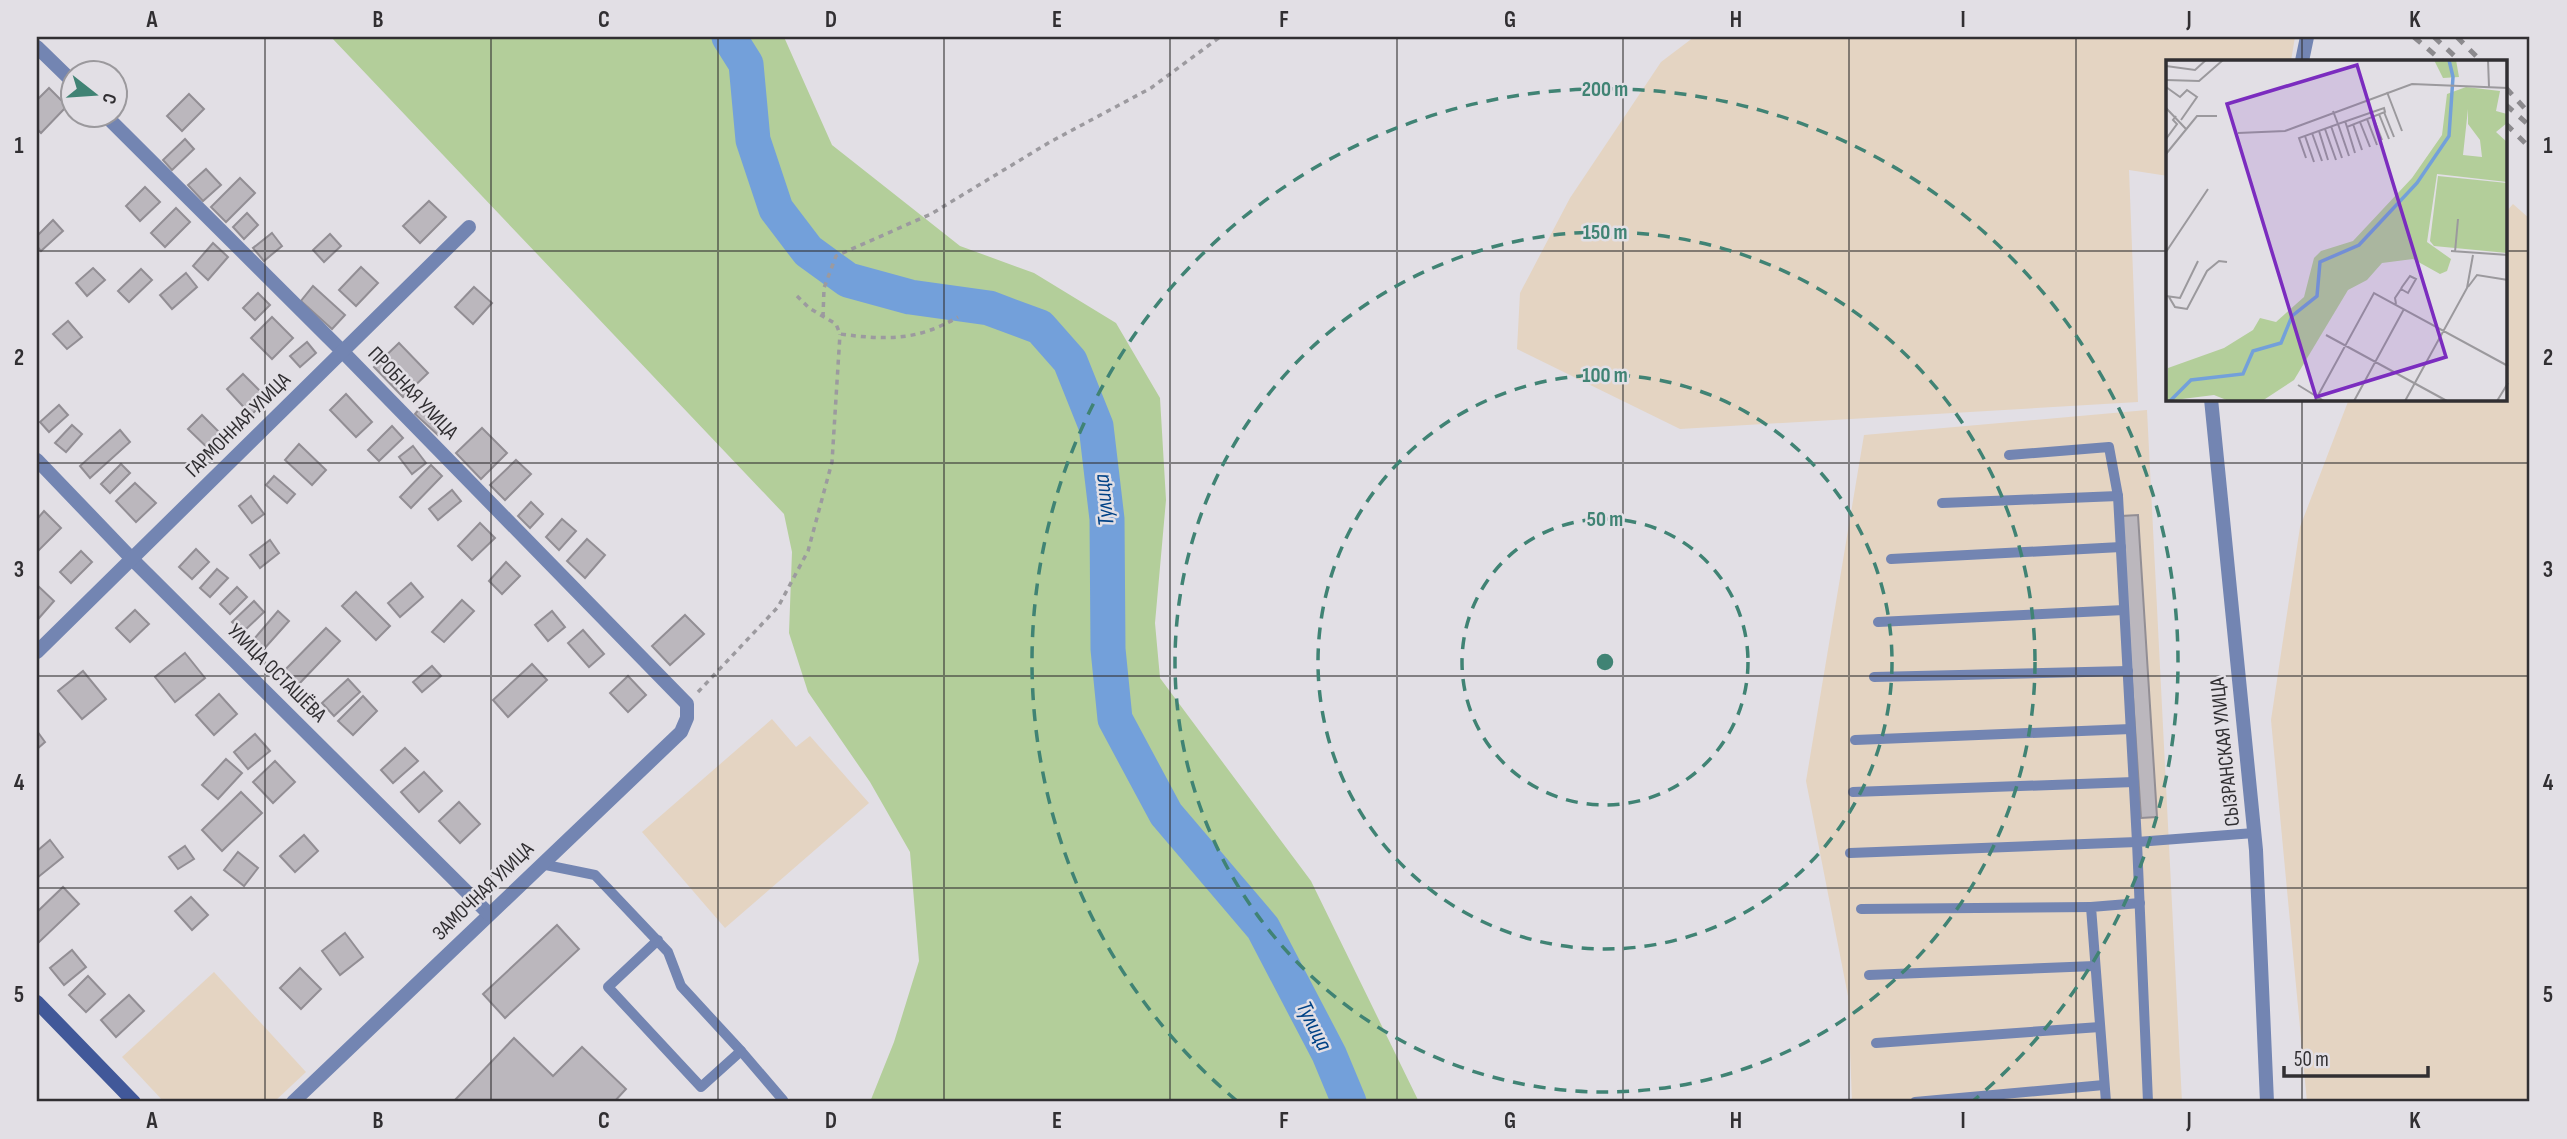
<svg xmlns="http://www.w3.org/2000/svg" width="2567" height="1139" font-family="'Sofia Sans Condensed',sans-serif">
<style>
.industrial{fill:#e4d4c2}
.green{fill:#b3ce9a}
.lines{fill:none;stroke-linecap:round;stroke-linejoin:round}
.river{stroke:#73a0da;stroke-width:35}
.building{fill:#bbb7bd;stroke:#928e94;stroke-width:2}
.path{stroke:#9c9a9f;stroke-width:3.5;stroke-dasharray:5 5;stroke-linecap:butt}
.lane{stroke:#7385b2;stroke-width:10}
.street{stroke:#7385b2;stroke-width:14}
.secondary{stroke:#415899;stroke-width:14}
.rail{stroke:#8c8a8e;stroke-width:5;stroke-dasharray:9 9;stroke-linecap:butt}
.grid{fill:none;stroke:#312f32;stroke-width:2;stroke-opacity:0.55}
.ring{fill:none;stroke:#408374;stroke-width:3.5;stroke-dasharray:12 9}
.labels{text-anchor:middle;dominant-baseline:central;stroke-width:5;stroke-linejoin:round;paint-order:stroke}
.street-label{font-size:21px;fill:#312f32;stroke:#e2dfe5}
.water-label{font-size:23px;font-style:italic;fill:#004286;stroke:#e2dfe5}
.inset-river{fill:none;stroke:#73a0da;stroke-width:3.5}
.inset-road{fill:none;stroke:#9b999d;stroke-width:2}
.view{fill:#7b2cbf;fill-opacity:0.15;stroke:#7b2cbf;stroke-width:3.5}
.inset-edge{fill:none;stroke:#312f32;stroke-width:3.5}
.centre{fill:#408374;stroke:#e2dfe5;stroke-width:3.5}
.ring-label{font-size:21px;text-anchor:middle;font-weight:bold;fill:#408374;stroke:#e2dfe5;stroke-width:5;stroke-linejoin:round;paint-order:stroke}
.neatline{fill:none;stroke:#312f32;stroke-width:2.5}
.grid-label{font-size:23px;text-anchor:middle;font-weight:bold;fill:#312f32}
</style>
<rect width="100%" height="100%" fill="#e2dfe5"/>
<g class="industrial">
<path d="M1694,37H2295L2291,61H2168V176L2129,170L2138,402L1680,429L1517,349L1520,293L1570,198L1661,62Z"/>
<path d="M2513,204L2530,219V1102H2307L2271,720L2300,527L2349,399H2506V212Z"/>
<path d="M2147,410L2182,1102H1852L1848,996L1806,781L1864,435Z"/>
<path d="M772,719L796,747L810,736L869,803L725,928L642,832Z"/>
<path d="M214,972L306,1072L274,1102H164L122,1057Z"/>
</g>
<path class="green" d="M331,37H784L832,145L960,246L1034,273L1116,323L1160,398L1166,500L1155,623L1160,678L1311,881L1419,1102H870L894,1042L919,961L910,852L870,782L808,692L789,633L792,552L784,514Z"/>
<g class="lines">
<path class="river" d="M729,37L746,64L753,140L776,209L808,251L848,280L910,297L989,308L1040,327L1070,361L1096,426L1107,519L1108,649L1115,719L1166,814L1263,928L1329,1054L1349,1102"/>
</g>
<g class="building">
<path d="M49,88L67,106L41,133L37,129V100Z"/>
<path d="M189,94L204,109L182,131L167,116Z"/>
<path d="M185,139L194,149L172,170L163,160Z"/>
<path d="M206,169L221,185L203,201L188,185Z"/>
<path d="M240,178L255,193L226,222L211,207Z"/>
<path d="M145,187L160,202L140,221L126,206Z"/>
<path d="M429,201L446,217L420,243L403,226Z"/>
<path d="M176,208L190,222L165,247L151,233Z"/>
<path d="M247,213L258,225L244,239L233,227Z"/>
<path d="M53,220L63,231L41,251L37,246V236Z"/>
<path d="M272,233L282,246L264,261L253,248Z"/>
<path d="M330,234L341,246L324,262L313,250Z"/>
<path d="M213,243L228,257L208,280L193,266Z"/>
<path d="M361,267L378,283L356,306L339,290Z"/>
<path d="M93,268L105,280L87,296L76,283Z"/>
<path d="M141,269L152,280L129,302L118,291Z"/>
<path d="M186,273L197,287L172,309L160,295Z"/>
<path d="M313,286L345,315L332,329L301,301Z"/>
<path d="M474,287L492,303L473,324L455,307Z"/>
<path d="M258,293L270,305L255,320L243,308Z"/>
<path d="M272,317L293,338L272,359L251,338Z"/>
<path d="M68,321L82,337L67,349L53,334Z"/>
<path d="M307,342L316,353L300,367L290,356Z"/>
<path d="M399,343L428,373L403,397L374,367Z"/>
<path d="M243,374L268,399L251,415L227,389Z"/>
<path d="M346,394L372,422L356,437L330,410Z"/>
<path d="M425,402L448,424L438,435L415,414Z"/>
<path d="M59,405L68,415L49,432L40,422Z"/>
<path d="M202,415L228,441L215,455L188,429Z"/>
<path d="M72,425L82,434L66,452L55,443Z"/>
<path d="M392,426L403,438L379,461L368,450Z"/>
<path d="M482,428L507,453L481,479L456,453Z"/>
<path d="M120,430L130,442L90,478L80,466Z"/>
<path d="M299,444L326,470L312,485L285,460Z"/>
<path d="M413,446L426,463L412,474L399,457Z"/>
<path d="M516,460L531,474L505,500L490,485Z"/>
<path d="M121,464L130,473L110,493L101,484Z"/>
<path d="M431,465L442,476L411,508L400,497Z"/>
<path d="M274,476L295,494L287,503L266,485Z"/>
<path d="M135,483L156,503L136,522L116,501Z"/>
<path d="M452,490L461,501L438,520L429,509Z"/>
<path d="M251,496L264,514L252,523L239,506Z"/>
<path d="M531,502L543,514L530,528L518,516Z"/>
<path d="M44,511L61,528L38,551L37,519Z"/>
<path d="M2138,515L2157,817L2141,818L2121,516Z"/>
<path d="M562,519L576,531L559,550L546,537Z"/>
<path d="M480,523L495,538L472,560L458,546Z"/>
<path d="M587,539L605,555L585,578L567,561Z"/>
<path d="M270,540L279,553L260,568L250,555Z"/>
<path d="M196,549L209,562L192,579L179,567Z"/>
<path d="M81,551L92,562L71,583L60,572Z"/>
<path d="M506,562L520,576L502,594L489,581Z"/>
<path d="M217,569L228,578L210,597L200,588Z"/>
<path d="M411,583L423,597L400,617L388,603Z"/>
<path d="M37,585L54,601L39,618L37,615Z"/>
<path d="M237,587L247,597L230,614L220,604Z"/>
<path d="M356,592L390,626L376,640L342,606Z"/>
<path d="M462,600L474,611L444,642L432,632Z"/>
<path d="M254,601L264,612L243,632L232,622Z"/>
<path d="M135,610L149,624L130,642L116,628Z"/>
<path d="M278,611L289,621L264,649L254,639Z"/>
<path d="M552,611L565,627L548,641L535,625Z"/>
<path d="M685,615L704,634L670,665L652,646Z"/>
<path d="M326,628L340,641L297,686L282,673Z"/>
<path d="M583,630L604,654L589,667L568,643Z"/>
<path d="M185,653L205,678L175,702L155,677Z"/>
<path d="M532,664L547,680L508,717L493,700Z"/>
<path d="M432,666L441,676L422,692L413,682Z"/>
<path d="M83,671L106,699L82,719L58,691Z"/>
<path d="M628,676L646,695L628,712L610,693Z"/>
<path d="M348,679L360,692L334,716L322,703Z"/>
<path d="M219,694L237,714L214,735L196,715Z"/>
<path d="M363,696L377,711L353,735L338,721Z"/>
<path d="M37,731L45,742L37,749Z"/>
<path d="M255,734L270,751L248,769L234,752Z"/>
<path d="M405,748L418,761L393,783L381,770Z"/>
<path d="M226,759L242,773L218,799L202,785Z"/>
<path d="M275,761L295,782L273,803L253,782Z"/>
<path d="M424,772L442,791L419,812L401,792Z"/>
<path d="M241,792L262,813L222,851L202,830Z"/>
<path d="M459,802L480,824L460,843L439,821Z"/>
<path d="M304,835L318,851L295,872L280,856Z"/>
<path d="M50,840L63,857L37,878V851Z"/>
<path d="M185,846L194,859L178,869L169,857Z"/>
<path d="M238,852L258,868L244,886L224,870Z"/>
<path d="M63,887L79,904L37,944V912Z"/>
<path d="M191,897L208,915L192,930L175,911Z"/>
<path d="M557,925L579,949L505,1018L483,994Z"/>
<path d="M345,933L363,957L340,975L322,951Z"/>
<path d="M72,950L86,967L64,985L50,968Z"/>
<path d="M300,968L321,989L301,1009L280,988Z"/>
<path d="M88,976L105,994L86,1012L69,995Z"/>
<path d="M129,995L144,1011L116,1037L101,1020Z"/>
<path d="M514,1038L553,1076L582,1047L626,1089L614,1102H453Z"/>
</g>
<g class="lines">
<g class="path">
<path d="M797,296L809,308L836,324L840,334C886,340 917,341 958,317"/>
<path d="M823,317L824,288L836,256L931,214L1050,142L1151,88L1220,37"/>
<path d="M698,692L778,607L808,551L832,462L840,334"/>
</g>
<g class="lane">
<path d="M2009,455L2109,447L2118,496"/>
<path d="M1891,559L2121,547"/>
<path d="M1878,622L2124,610"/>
<path d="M1874,677L2128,671"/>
<path d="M1855,740L2131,729"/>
<path d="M1853,792L2134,782"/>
<path d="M1850,853L2137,842L2118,496L1942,503"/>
<path d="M541,864L595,875L668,952L681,986L741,1051L701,1087L608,987L658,940"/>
<path d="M1861,909L2091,907"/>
<path d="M1869,975L2095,966"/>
<path d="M1876,1043L2100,1027"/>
<path d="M741,1051L783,1100L781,1102"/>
<path d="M1915,1102L2104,1085"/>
<path d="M2106,1102L2091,907L2140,903"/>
<path d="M2148,1102L2137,842L2254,833"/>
</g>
<g class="street">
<path d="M37,47L74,83"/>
<path d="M2302,61L2307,37"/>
<path d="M106,116L342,351L687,704V718L681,732L293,1102"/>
<path d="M2211,399L2256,850L2267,1102"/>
<path d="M37,460L132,559L489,914"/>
<path d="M37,652L469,227"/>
</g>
<path class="secondary" d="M37,1002L134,1102"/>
<g class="rail">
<path d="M2414,37L2442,61"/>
<path d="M2434,37L2460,61"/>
<path d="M2457,37L2481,61"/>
<path d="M2506,88L2530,114"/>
<path d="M2506,105L2530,126"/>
<path d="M2506,124L2530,148"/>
</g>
</g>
<path class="grid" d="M265,37V1102M491,37V1102M718,37V1102M944,37V1102M1170,37V1102M1397,37V1102M1623,37V1102M1849,37V1102M2076,37V1102M2302,37V61M37,251H2168M2506,251H2530M2302,399V1102M37,463H2530M37,676H2530M37,888H2530"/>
<g class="ring">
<circle cx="1605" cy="662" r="143"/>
<circle cx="1605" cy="662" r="287"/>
<circle cx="1605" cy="662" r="430"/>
<path d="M1237 1101A573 573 0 1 1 1973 1101"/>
</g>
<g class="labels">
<g class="street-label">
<text transform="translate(413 393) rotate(46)">ПРОБНАЯ УЛИЦА</text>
<text transform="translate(238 425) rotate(-45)">ГАРМОННАЯ УЛИЦА</text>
<text transform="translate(277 673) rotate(45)">УЛИЦА ОСТАШЁВА</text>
<text transform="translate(2225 752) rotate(-96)">СЫЗРАНСКАЯ УЛИЦА</text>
<text transform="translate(483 891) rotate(-44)">ЗАМОЧНАЯ УЛИЦА</text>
</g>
<g class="water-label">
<text transform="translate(1104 500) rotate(-96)">Тулица</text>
<text transform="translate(1314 1026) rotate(63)">Тулица</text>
</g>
</g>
<g transform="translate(2166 60)">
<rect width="341" height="341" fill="#e2dfe5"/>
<path d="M268,0H290L293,17L277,18ZM300,27L334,31L330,51L341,54V63L330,72L341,82V122L271,114L261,182L285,199L281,211L274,214L247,199L216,203L201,220L182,230L128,320L96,341H63L48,335L0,341L2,308L58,288L87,270L94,258L110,262L138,237L148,198L155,191L187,181L246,118L276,75L281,34ZM302,49V64L314,80L316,97L297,95ZM272,116L341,123V193L268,186L264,181Z" fill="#b3ce9a" fill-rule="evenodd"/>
<path class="inset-river" d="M4,341L25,320L77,314L87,291L115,283L126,256L151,236L154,202L193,185L251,123L283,76L287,17L283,0"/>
<path class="inset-road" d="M322,0L323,27M0,6L29,10L40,0M0,20L33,21L57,0M0,27L14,37L21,30L31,37L15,60M221,32L236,71M0,48L20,69M167,51L172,64L218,48L219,52L181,67L179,61M218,52L228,77M213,54L223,79M207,57L216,80M201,59L211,85M194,62L204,87M187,64L196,90M165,66L176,98M181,67L189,93M159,69L170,100M153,71L162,100M72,73L119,71L246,24L342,28M146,73L156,101M139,76L148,102M0,79L11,64L7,60L10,56M0,94L31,56H51M140,98L133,78L172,64L183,96M285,191L342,195M0,192L42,129M289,192L292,159M302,227L311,215L342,220M0,236L14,238L32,201M3,237L9,247L21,249L41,211L53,201L61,202M230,244L229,238L235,229L236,227L244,216L250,219L242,233L235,229M160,275L281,341M132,325L158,341M149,341L208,233L342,306M188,341L238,249M239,341L301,228L307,195M331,341L342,323"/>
<path class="view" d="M191,5L280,297L150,337L61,44Z"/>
<rect width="341" height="341" class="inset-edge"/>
</g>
<circle cx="1605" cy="662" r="10" class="centre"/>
<g class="ring-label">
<text x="1605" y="96">200 m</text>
<text x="1605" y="239">150 m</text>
<text x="1605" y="382">100 m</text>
<text x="1605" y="526">50 m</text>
</g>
<rect width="2567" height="1139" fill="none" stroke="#e2dfe5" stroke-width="77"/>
<g transform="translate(94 94) rotate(107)"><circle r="33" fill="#e2dfe5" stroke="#9b999d" stroke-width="2"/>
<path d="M0-5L12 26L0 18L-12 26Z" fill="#408374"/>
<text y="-10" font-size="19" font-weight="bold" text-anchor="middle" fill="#312f32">С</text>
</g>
<path d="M2284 1066v10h144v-10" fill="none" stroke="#312f32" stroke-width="3.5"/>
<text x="2294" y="1066" font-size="21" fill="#312f32" stroke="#e2dfe5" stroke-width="5" paint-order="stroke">50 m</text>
<rect x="38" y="38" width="2490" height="1062" class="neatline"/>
<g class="grid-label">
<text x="152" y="27">A</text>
<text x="378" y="27">B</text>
<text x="604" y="27">C</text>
<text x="831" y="27">D</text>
<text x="1057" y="27">E</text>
<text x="1284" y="27">F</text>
<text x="1510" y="27">G</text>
<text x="1736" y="27">H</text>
<text x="1963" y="27">I</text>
<text x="2189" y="27">J</text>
<text x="2415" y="27">K</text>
<text x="19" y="153">1</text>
<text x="2548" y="153">1</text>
<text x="19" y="365">2</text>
<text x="2548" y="365">2</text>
<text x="19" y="577">3</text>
<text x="2548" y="577">3</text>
<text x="19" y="790">4</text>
<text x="2548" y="790">4</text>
<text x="19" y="1002">5</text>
<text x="2548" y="1002">5</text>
<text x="152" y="1128">A</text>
<text x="378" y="1128">B</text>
<text x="604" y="1128">C</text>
<text x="831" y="1128">D</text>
<text x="1057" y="1128">E</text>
<text x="1284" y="1128">F</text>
<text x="1510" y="1128">G</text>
<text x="1736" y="1128">H</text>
<text x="1963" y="1128">I</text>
<text x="2189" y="1128">J</text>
<text x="2415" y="1128">K</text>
</g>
</svg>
